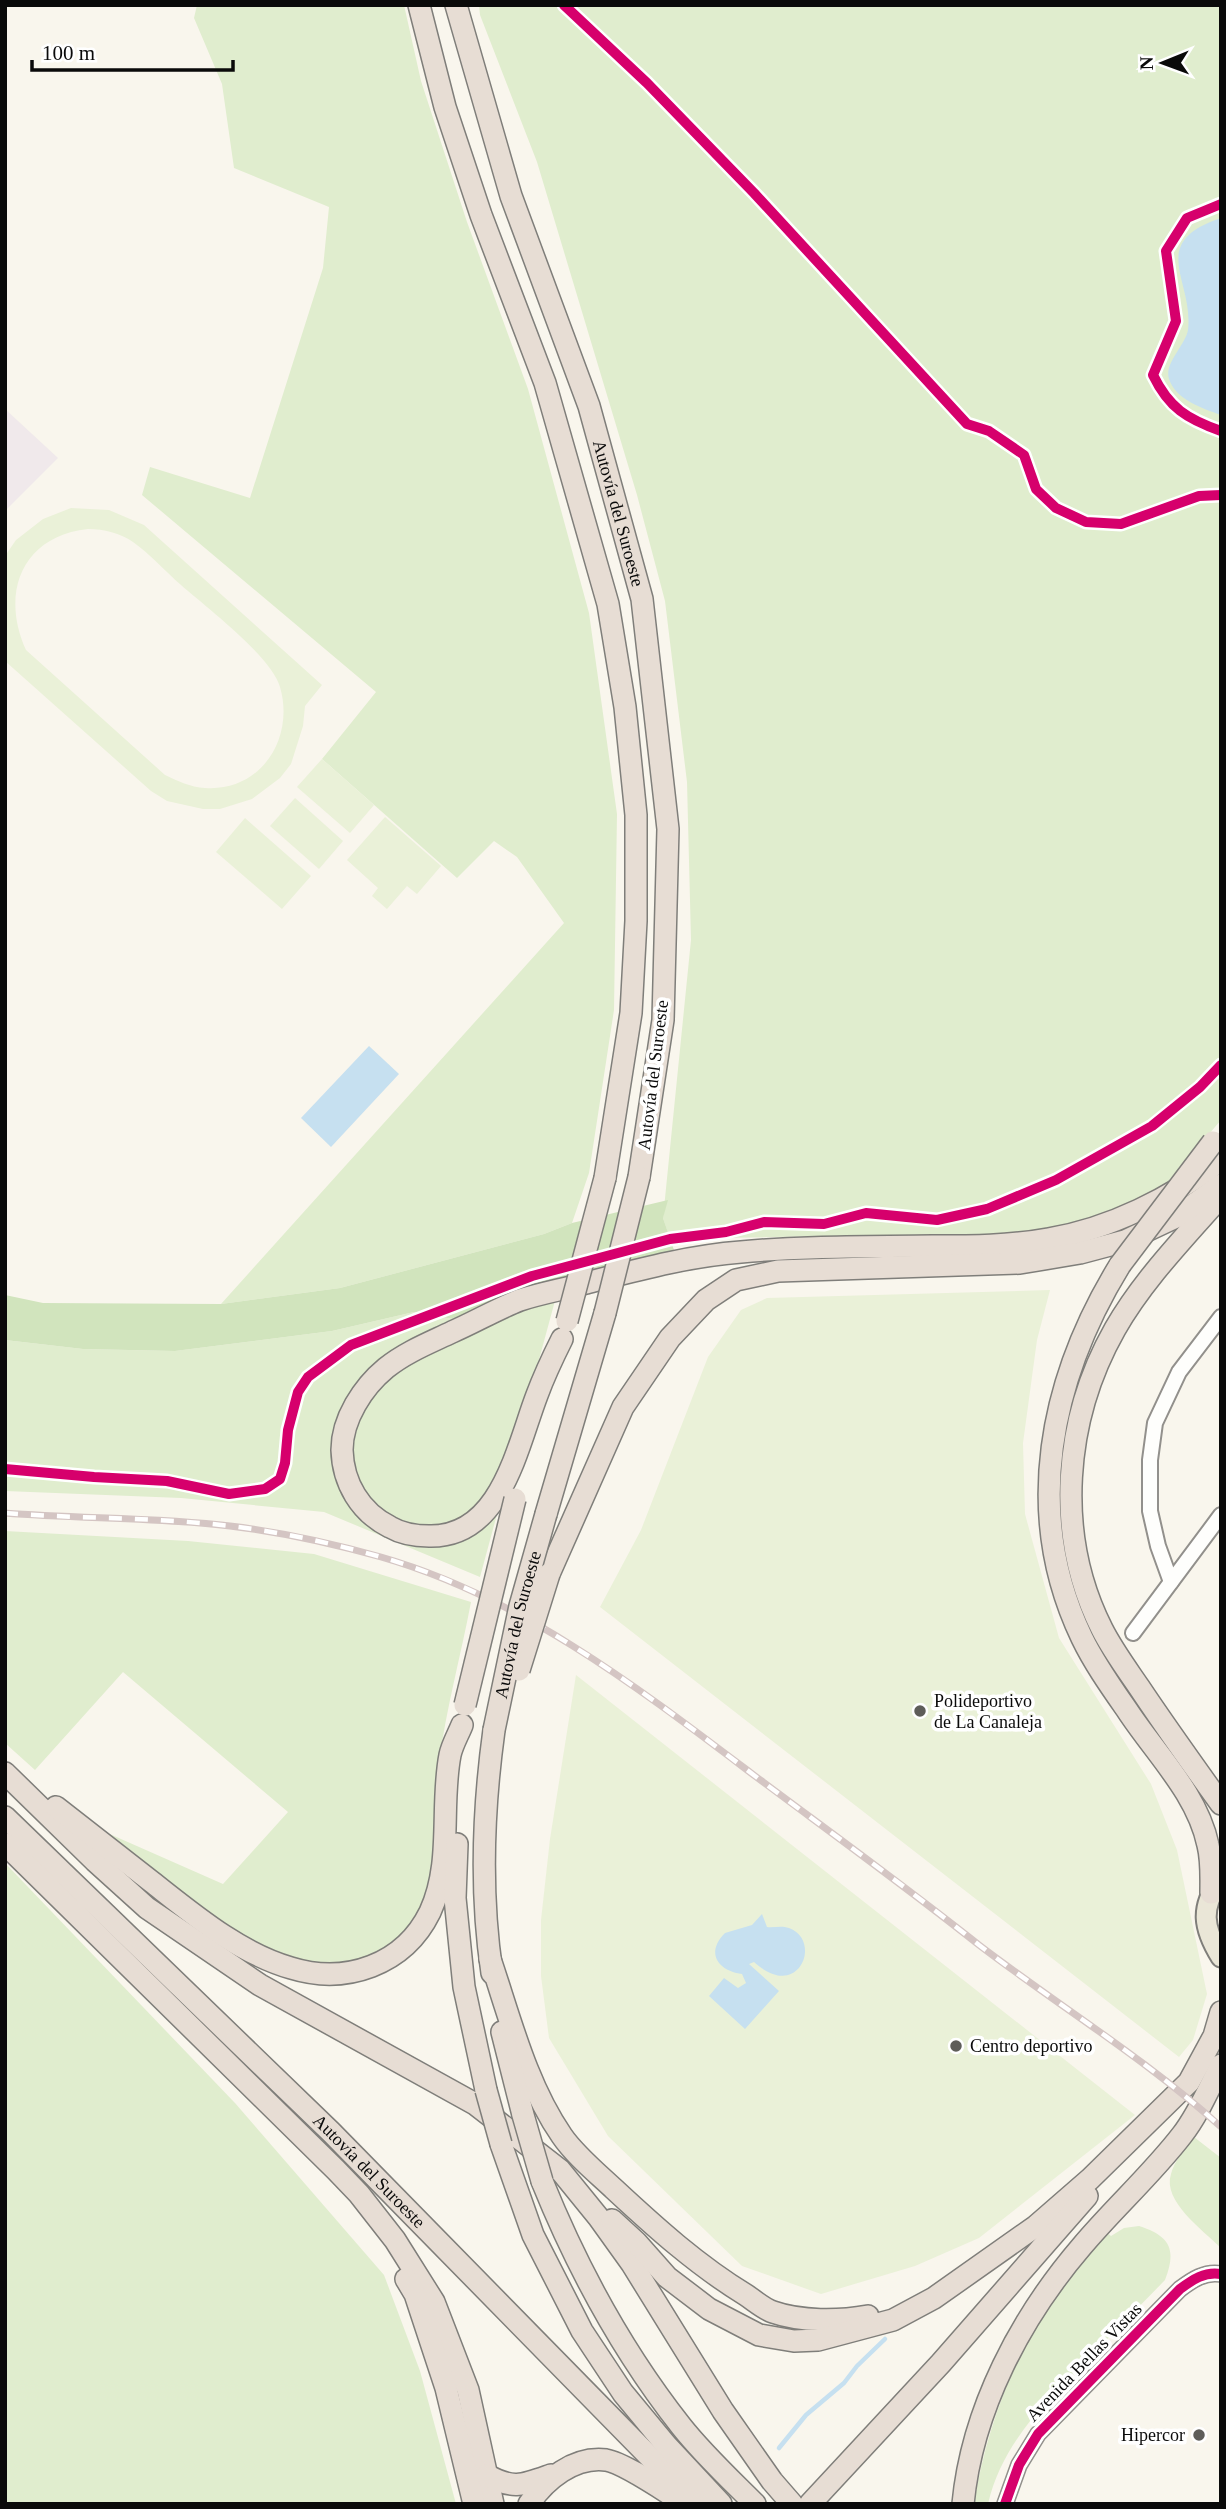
<svg xmlns="http://www.w3.org/2000/svg" width="1226" height="2509" font-family="'Times New Roman',serif">
<style>
.industrial{fill:#f0e9eb}
.green{fill:#e0edce}
.forest{fill:#d1e4bd}
.pitch{fill:#eaf1d8;fill-rule:evenodd}
.water{fill:#c6e0f0}
.lines{fill:none;stroke-linecap:round;stroke-linejoin:round}
.stream{stroke:#c6e0f0;stroke-width:4.5}
.minor-casing{stroke:#92908c;stroke-width:18}
.major-casing{stroke:#7f7e7a;stroke-width:23}
.highway-casing{stroke:#7f7e7a;stroke-width:24}
.minor{stroke:#fefefc;stroke-width:14}
.major{stroke:#eae6d7;stroke-width:19}
.highway{stroke:#e7ddd4;stroke-width:21}
.rail-casing{stroke:#d4c5c3;stroke-width:7}
.rail{stroke:#fff;stroke-width:4.5;stroke-dasharray:13;stroke-linecap:butt}
.highway-bridge-casing{stroke:#7f7e7a;stroke-width:24;stroke-linecap:butt}
.highway-bridge{stroke:#e7ddd4;stroke-width:21}
.cycleway-casing{stroke:#fff;stroke-width:15}
.cycleway{stroke:#d6006c;stroke-width:10}
.poi-dot{fill:#5e5d59;stroke:#fff;stroke-width:2.5}
.labels{text-anchor:middle;dominant-baseline:central;stroke-width:7;stroke-linejoin:round;paint-order:stroke}
.street-label{font-size:18px;fill:#0a0a0a;stroke:#fff}
.poi-label{font-size:18px;fill:#0a0a0a;stroke:#fff;text-anchor:start}
</style>
<rect width="100%" height="100%" fill="#f9f6ed"/>
<path class="industrial" d="M5,409L58,458L5,511Z"/>
<g class="green">
<path d="M197,5H404L421,81L467,222L528,389L589,613L617,814L614,1010L589,1173L572,1223L544,1234L340,1288L221,1304L564,923L517,857L494,841L457,878L322,759L376,692L142,495L150,467L250,498L323,268L329,207L234,168L222,84L194,18Z"/>
<path d="M479,5H1221V1120L1160,1191L1067,1229L933,1238L823,1236L670,1239L663,1218L691,940L687,782L665,601L637,495L537,162L480,15Z"/>
<path d="M559,1286L480,1577L324,1512L181,1498L5,1491V1340L83,1349L175,1351L332,1331L414,1312L453,1319Z"/>
<path d="M5,1531L188,1541L314,1554L471,1602C461,1655 446,1709 439,1763C433,1807 439,1852 427,1895C421,1919 403,1940 382,1951C362,1961 338,1969 315,1965C238,1952 156,1877 96,1828L223,1884L288,1812L123,1672L35,1770L5,1743Z"/>
<path d="M5,1863L235,2103L384,2275L420,2371L456,2504H5Z"/>
<path d="M1194,2137L1221,2158V2248C1203,2230 1162,2201 1171,2174C1174,2161 1186,2148 1194,2137Z"/>
<path d="M1139,2226C1170,2236 1177,2249 1165,2280C1139,2307 1113,2333 1086,2360C1045,2402 1002,2444 988,2504H974C987,2423 1017,2348 1064,2281C1077,2263 1092,2247 1105,2231L1111,2236L1124,2228Z"/>
</g>
<path class="forest" d="M668,1200L663,1218L675,1253L507,1301L453,1319L414,1312L332,1331L175,1351L83,1349L5,1340V1295L43,1303L221,1304L340,1288L544,1234L572,1223Z"/>
<g class="pitch">
<path d="M71,508L109,510L144,525L322,685L305,706L303,726L291,764L280,778L252,799L220,809H203L167,801L151,791L5,661V556L16,540L43,519ZM88,529C104,529 120,533 133,542C150,554 165,571 181,585C206,607 272,657 280,687C295,738 261,792 205,788C190,787 178,781 165,775L26,650C0,593 22,536 88,529Z"/>
<path d="M322,759L374,805L350,833L297,787Z"/>
<path d="M295,798L343,841L319,869L270,826Z"/>
<path d="M385,817L441,866L417,894L407,886L387,909L372,896L378,888L347,860Z"/>
<path d="M245,818L311,876L282,909L216,852Z"/>
<path d="M1050,1290L1037,1340L1023,1443L1025,1514L1059,1638L1151,1784L1177,1850L1207,1994L1193,2040L1179,2057L600,1607L641,1530L708,1357L741,1310L767,1298Z"/>
<path d="M576,1675L1135,2115L979,2238L915,2266L821,2294L742,2266L608,2136L549,2038L541,1976V1920L550,1839Z"/>
</g>
<g class="water">
<path d="M1221,218V415C1202,408 1176,400 1169,379C1164,363 1185,346 1188,330C1194,280 1146,243 1221,218Z"/>
<path d="M369,1046L399,1074L331,1147L301,1118Z"/>
<path d="M762,1914L767,1927C774,1928 781,1925 789,1928C823,1940 799,2003 754,1962L749,1964L779,1991L745,2029L709,1996L724,1978L738,1988L746,1983L742,1974C718,1971 705,1953 725,1933L752,1925Z"/>
</g>
<g class="lines">
<path class="stream" d="M779,2448L806,2415L844,2383L857,2366L885,2339"/>
<defs>
<g id="minor">
<path d="M1171,1582L1158,1546L1150,1511V1460L1155,1423L1179,1372L1221,1317"/>
<path d="M1133,1633L1221,1515"/>
<path d="M1005,2504L1019,2465L1038,2434L1180,2289C1192,2280 1205,2271 1221,2274"/>
</g>
<path id="major" d="M1220,1880C1200,1908 1203,1928 1221,1957"/>
<g id="highway">
<path d="M419,5L445,107L481,215L545,383L608,604L625,707L636,815V921L631,1013L605,1178"/>
<path id="s1" d="M456,5L511,196L589,406L642,599L668,829L663,1020L639,1177"/>
<path d="M1221,1196C1184,1238 1143,1280 1115,1329C1064,1419 1054,1534 1102,1629C1112,1649 1126,1668 1139,1687C1165,1726 1193,1765 1221,1804"/>
<path d="M1120,1265C1050,1379 1022,1513 1082,1638C1094,1663 1111,1687 1127,1710C1155,1753 1197,1793 1208,1845C1212,1861 1211,1877 1211,1893"/>
<path d="M562,1339C553,1357 544,1376 537,1395C517,1447 501,1538 429,1536C415,1536 402,1534 390,1527C360,1512 343,1483 342,1450C342,1419 363,1387 386,1368C406,1352 429,1343 452,1332C475,1322 497,1309 520,1300C541,1293 565,1289 586,1283C637,1270 688,1256 741,1252C804,1246 869,1247 932,1246C971,1246 1010,1246 1048,1239C1110,1229 1171,1198 1221,1160"/>
<path d="M546,1514L605,1313"/>
<path d="M549,1574L623,1407L670,1338L706,1300L736,1280L778,1271L1020,1263L1080,1253L1125,1241L1176,1217L1221,1185"/>
<path d="M5,1773L95,1861L147,1908L260,1985L475,2104L560,2170L599,2218L632,2264L723,2411L772,2481L792,2504"/>
<path d="M56,1807C88,1832 120,1857 152,1882C194,1915 239,1953 291,1968C346,1985 404,1965 430,1912C453,1863 440,1806 450,1755C452,1745 458,1735 462,1725"/>
<path id="s2" d="M5,1817L331,2132L696,2504"/>
<path d="M5,1844L336,2170L359,2194L395,2240L434,2302L468,2390L493,2504"/>
<path d="M457,1844L455,1898L464,1987L486,2090"/>
<path d="M490,1959C510,2018 526,2084 562,2136C575,2155 597,2173 614,2189C656,2228 697,2265 746,2295C755,2301 764,2309 773,2312C801,2322 840,2321 868,2316"/>
<path d="M492,1973C480,1893 483,1810 494,1730"/>
<path d="M502,2032L523,2115"/>
<path d="M501,2144L533,2235L582,2331L623,2393L666,2445L721,2504"/>
<path d="M542,2181C578,2270 622,2351 681,2426C703,2454 730,2479 755,2504"/>
<path d="M612,2220L636,2242L667,2277L709,2309L759,2335L794,2341L818,2340L893,2320L934,2298L1036,2226L1090,2179L1189,2082L1214,2036L1221,2012"/>
<path d="M406,2279L415,2294L446,2388L474,2504"/>
<path d="M487,2475C513,2490 523,2485 551,2475"/>
<path d="M529,2504C545,2480 574,2456 606,2460C624,2463 663,2490 679,2500"/>
<path d="M810,2504L941,2363L1087,2196"/>
<path d="M963,2504C972,2409 1021,2317 1082,2246C1114,2208 1152,2174 1182,2135C1199,2113 1209,2088 1221,2065"/>
</g>
</defs>
<use href="#minor" class="minor-casing"/>
<use href="#major" class="major-casing"/>
<use href="#highway" class="highway-casing"/>
<use href="#minor" class="minor"/>
<use href="#major" class="major"/>
<use href="#highway" class="highway"/>
<defs>
<path id="rail" d="M5,1513C80,1519 156,1517 230,1526C281,1532 331,1543 381,1557C521,1597 640,1689 755,1776C830,1832 906,1887 979,1945C1059,2006 1146,2059 1221,2127"/>
</defs>
<use href="#rail" class="rail-casing"/>
<use href="#rail" class="rail"/>
<defs>
<g id="highway-bridge">
<path d="M1120,1265L1213,1142"/>
<path d="M605,1313L639,1177"/>
<path d="M567,1321L605,1178"/>
<path d="M519,1670L549,1574"/>
<path d="M465,1705L515,1499"/>
<path id="s3" d="M494,1730L520,1606L546,1514"/>
<path d="M486,2090L501,2144"/>
<path d="M523,2115L542,2181"/>
</g>
</defs>
<use href="#highway-bridge" class="highway-bridge-casing"/>
<use href="#highway-bridge" class="highway-bridge"/>
<defs>
<g id="cycleway">
<path d="M564,5L647,83L754,193L967,424L989,431L1024,455L1036,489L1056,508L1086,522L1121,524L1199,496L1221,495"/>
<path d="M1221,204L1187,218L1166,251L1176,321L1153,375C1169,408 1187,419 1221,431"/>
<path d="M5,1469L94,1477L167,1481L229,1494L265,1489L280,1479L285,1463L288,1430L298,1392L308,1377L351,1345L532,1276L670,1239L726,1232L764,1222L824,1224L866,1213L937,1220L987,1209L1056,1180L1152,1126L1200,1087L1221,1065"/>
<path d="M1005,2504L1019,2465L1038,2434L1180,2289C1192,2280 1205,2271 1221,2274"/>
</g>
</defs>
<use href="#cycleway" class="cycleway-casing"/>
<use href="#cycleway" class="cycleway"/>
</g>
<g class="poi-dot">
<circle cx="920" cy="1711" r="7"/>
<circle cx="956" cy="2046" r="7"/>
<circle cx="1199" cy="2435" r="7"/>
</g>
<g class="labels">
<g class="street-label">
<text stroke="none"><textPath href="#s1" startOffset="534">Autovía del Suroeste</textPath></text>
<text transform="translate(653 1075) rotate(-83)">Autovía del Suroeste</text>
<text stroke="none"><textPath href="#s3" startOffset="108">Autovía del Suroeste</textPath></text>
<text stroke="none"><textPath href="#s2" startOffset="508">Autovía del Suroeste</textPath></text>
<text transform="translate(1084 2362) rotate(-46)">Avenida Bellas Vistas</text>
</g>
<g class="poi-label">
<text x="934" y="1701">Polideportivo<tspan x="934" dy="21">de La Canaleja</tspan></text>
<text x="970" y="2046">Centro deportivo</text>
<text x="1185" y="2435" text-anchor="end">Hipercor</text>
</g>
</g>
<rect width="1226" height="2509" fill="none" stroke="#0a0a0a" stroke-width="14"/>
<g transform="translate(1163 63) rotate(269)" stroke="#ffffff" stroke-width="5" paint-order="stroke">
<path d="M0-5L12 26L0 18L-12 26Z" fill="#0a0a0a"/>
<text y="-10" font-size="19" font-weight="bold" text-anchor="middle" fill="#0a0a0a">N</text>
</g>
<path d="M32 60v10h201v-10" fill="none" stroke="#0a0a0a" stroke-width="3.5"/>
<text x="42" y="60" font-size="21" fill="#0a0a0a" stroke="#ffffff" stroke-width="5" paint-order="stroke">100 m</text>
</svg>
